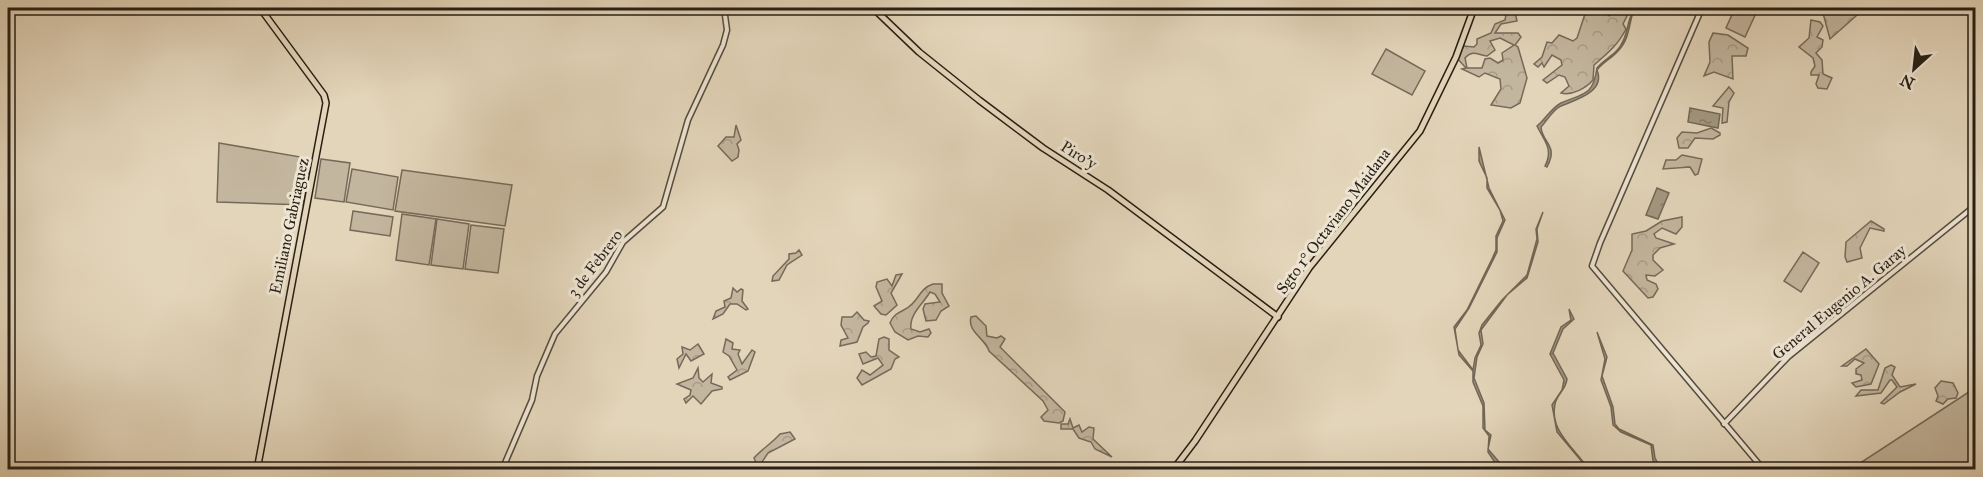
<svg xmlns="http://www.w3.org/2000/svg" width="1983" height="477" font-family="'IM FELL Great Primer',serif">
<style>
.forest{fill:url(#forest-crowns);stroke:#756a5a;stroke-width:1.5;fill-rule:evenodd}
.pitch{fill:#c3b69e;stroke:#756a5a;stroke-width:1.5}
.water{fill:url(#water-ripples);stroke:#716756;stroke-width:1.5}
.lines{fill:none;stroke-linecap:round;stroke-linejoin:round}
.minor-casing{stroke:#564c3e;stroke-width:7}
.major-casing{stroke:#271f15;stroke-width:8}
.minor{stroke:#ede4d2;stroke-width:4}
.major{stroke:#e3d5ba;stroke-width:5}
.labels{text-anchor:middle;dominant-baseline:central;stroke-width:6;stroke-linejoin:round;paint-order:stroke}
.street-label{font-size:16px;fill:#271f15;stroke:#ede4d2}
</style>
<defs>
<pattern id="forest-crowns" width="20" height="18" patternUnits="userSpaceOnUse" patternTransform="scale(1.5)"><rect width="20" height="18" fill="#c3b69e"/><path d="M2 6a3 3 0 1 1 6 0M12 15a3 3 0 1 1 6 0" fill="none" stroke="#a89c87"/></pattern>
<pattern id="water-ripples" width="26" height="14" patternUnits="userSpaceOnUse" patternTransform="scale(1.5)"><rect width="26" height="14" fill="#a39782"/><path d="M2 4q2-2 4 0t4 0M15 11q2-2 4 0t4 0" fill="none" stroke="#857b69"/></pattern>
</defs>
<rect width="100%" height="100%" fill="#e3d5ba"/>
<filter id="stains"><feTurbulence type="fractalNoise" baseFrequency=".00333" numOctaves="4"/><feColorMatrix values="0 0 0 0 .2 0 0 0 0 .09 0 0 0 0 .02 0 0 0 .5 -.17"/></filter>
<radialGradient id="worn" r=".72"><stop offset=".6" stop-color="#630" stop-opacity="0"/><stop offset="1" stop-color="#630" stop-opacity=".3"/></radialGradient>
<g class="forest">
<path d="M1489,8H1514L1517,21L1501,24L1495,33H1518L1521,37L1515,45L1518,47L1527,78L1520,103L1511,108L1491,105L1501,89L1500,79L1485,73L1479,77L1462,69L1466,68L1456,57L1464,46L1474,47L1477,44V39L1491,33L1495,24L1505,20L1506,15ZM1500,38L1514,45L1502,53L1503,60L1498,63L1490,58L1485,59L1482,68H1467L1465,58C1473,49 1478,55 1487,56L1495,50L1490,41Z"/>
<path d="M1587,8H1595L1610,16L1604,8H1631L1623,24L1626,29C1618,45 1607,54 1594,65L1593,80C1586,88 1572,96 1561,93L1569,86L1565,77L1559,75L1547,83L1543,80L1562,65L1561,60L1552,55L1544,67L1542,63L1538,67L1534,64L1542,57L1547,42L1552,43L1559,35L1573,41L1577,38Z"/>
<path d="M1816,8H1865L1830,39L1823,13Z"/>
<path d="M1811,20L1820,22L1823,26L1817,37L1823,40L1822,47L1816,53L1822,60L1823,74L1832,78L1827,89L1818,88L1816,84L1819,75H1811V72L1815,66L1813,58L1799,47L1809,38Z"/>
<path d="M1713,33L1728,35L1748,48L1746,56H1732L1733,79L1714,72L1704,76L1710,62L1709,42Z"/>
<path d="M1729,87L1734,93L1729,102L1727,122L1722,123L1723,108L1713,106Z"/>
<path d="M736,125L741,140L737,144L739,150L738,157L732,161L718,146L726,137H734Z"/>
<path d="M1711,128L1720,133V135L1713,139L1695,138L1688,148H1679L1677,138L1682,132L1697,133Z"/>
<path d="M1682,155L1702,159L1698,174L1695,175L1690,167L1663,169L1666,160H1676Z"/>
<path d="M1682,217V227L1676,234L1662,228L1654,234L1656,238L1674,244L1660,248L1653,255V260L1663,270L1655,276L1646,275L1647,280L1656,284L1658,289L1653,297L1648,298L1623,271L1632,250V234L1646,231L1662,221Z"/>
<path d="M1871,221L1884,229V231L1870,228L1860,248L1862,258L1847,262L1845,257L1846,242Z"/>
<path d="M799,250L802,255L787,265L779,280L772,281L773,276L789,259V254L796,253Z"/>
<path d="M902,274L891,293L897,305L886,315L881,314L874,306L882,301L876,287L877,282L887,279L892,286L896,275Z"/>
<path d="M933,284H942V293L949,306L941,311L936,320L926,321L923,309L925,304L940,302L935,294L930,292C923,304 909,314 911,329L920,332L929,329L931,333L928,337L918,336L908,340L895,332L890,323C895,310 904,313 912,304C919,298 921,288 933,284Z"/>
<path d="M733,288L737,292L741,289L743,290L742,301L748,309L746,310L737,304H730L723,314L713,319L716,311L725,307L724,301L731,298Z"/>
<path d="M857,312L864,320L869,321L868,323L863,327L857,342L840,346L841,340L848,338L841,325L842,317H852Z"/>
<path d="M976,316L986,326L987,336L997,338L1001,336L1005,339L1000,347L1065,412L1063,421L1059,423L1044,421L1041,417L1048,410L1043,401L989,351C985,338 967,332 971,317Z"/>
<path d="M884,337L889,339V350L899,357L895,359L891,369L862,385L857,378L862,370L870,375L883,365L878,358L863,364L859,354L866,352L871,357L876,356L879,339Z"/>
<path d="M726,339L733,343L732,349L740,350L738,354L742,364L752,350L755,352L748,371L730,380L728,377L737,370L729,356L723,352Z"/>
<path d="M698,344L704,354L691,361L686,354L679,368L677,359L683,354L682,347L690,350Z"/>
<path d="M1866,349L1879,364L1871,384L1856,387L1852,383L1862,380L1861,375L1856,374V369L1864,363L1855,359L1847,366H1842Z"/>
<path d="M1891,365L1895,367L1892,375L1900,387L1916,384L1900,392L1884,404L1881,403L1897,387L1892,380H1890L1881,393L1856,396L1861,390H1878L1885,368Z"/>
<path d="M698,368L699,378L703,382L712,374L711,383L722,387V389L712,391L701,404L693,396L686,403L684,399L690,395L691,390L677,384L693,378Z"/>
<path d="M1941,381L1953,383L1958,393L1956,398L1948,399L1943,404L1936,401L1938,396L1935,388Z"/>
<path d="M1070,419L1073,428L1079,425L1082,432L1089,427L1094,428L1093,439L1112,457L1095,449L1091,442L1079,438L1073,429H1061V424H1068Z"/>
<path d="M790,432L795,439L768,453L760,465L756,463L754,458C762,449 772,443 780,434Z"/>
</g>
<g class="pitch">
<path d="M1735,8H1745L1756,13L1745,37L1726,28Z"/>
<path d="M1386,49L1425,71L1412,95L1372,74Z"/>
<path d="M219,143L312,159L303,205L217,202Z"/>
<path d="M321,159L350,163L344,202L315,198Z"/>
<path d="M352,169L398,177L393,210L346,202Z"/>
<path d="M402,170L512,185L505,226L395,211Z"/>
<path d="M353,211L393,217L390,236L350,230Z"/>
<path d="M402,214L436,219L429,265L396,260Z"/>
<path d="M437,219L469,224L463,269L431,265Z"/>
<path d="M471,225L504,229L498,273L465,269Z"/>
<path d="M1803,252L1819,263L1801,292L1784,281Z"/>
<path d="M1975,388V469H1851Z"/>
</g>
<g class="water">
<path d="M1638,8L1633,12C1629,25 1629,40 1618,51C1611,59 1603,62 1597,70C1606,92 1575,100 1561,106C1553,109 1547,121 1541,127C1542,143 1559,145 1547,167L1545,166C1554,149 1544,141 1537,126C1545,120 1551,108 1561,103C1584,93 1593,96 1597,68C1605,58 1618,54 1623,41C1629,30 1627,14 1638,8Z"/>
<path d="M1690,108L1720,114L1718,128L1688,122Z"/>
<path d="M1479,147L1489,188L1505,220L1497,238V252L1469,308L1455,329L1458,350L1473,370L1475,358L1481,345L1479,333L1482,325L1502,300L1527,275L1537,239L1536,229L1543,212L1537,229L1538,242L1527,278L1507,295L1481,330L1483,344L1477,357L1474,378L1484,403L1485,430L1491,435L1488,449L1505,469L1496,464L1488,452L1489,436L1483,428V406L1473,382V371L1459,355L1454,327L1467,310L1492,259L1496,250V236L1503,221L1500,210L1487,188V178L1479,161Z"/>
<path d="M1657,188L1669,193L1658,219L1646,215Z"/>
<path d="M1569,309L1574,319L1563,329L1553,353L1567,379C1566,390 1557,394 1555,404C1549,432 1576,449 1588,469L1557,432L1552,405L1562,390L1564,380L1550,354L1561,327L1571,320Z"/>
<path d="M1597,332L1607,357L1602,376L1613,407L1615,424L1619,429L1653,445L1655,458L1661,469L1653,461L1651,445L1621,432L1613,425L1611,407L1601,380L1605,359Z"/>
</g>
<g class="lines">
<defs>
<g id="minor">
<path d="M1702,8L1600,243L1592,266L1764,470"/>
<path d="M1724,424L1788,357L1976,205"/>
<path d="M502,470L532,400L537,376L555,334L606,272L623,242L663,207L688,120L723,45L727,30L724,8"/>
</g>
<g id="major">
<path d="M873,8L919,52L979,100L1043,148L1108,190L1278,317"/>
<path d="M257,470L326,103L324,95L260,8"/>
<path d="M1173,470L1195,441L1309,268L1420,131L1456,57L1474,8"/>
</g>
</defs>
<use href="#minor" class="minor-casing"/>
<use href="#major" class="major-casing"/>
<use href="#minor" class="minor"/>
<use href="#major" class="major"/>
</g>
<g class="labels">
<g class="street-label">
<text transform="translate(1079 155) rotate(32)">Piro'y</text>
<text transform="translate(1333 221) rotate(-53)">Sgto 1° Octaviano Maidana</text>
<text transform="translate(289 226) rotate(-78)">Emiliano Gabriaguez</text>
<text transform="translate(595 263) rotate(-53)">3 de Febrero</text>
<text transform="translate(1839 302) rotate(-40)">General Eugenio A. Garay</text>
</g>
</g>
<rect width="1983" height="477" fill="none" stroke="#e3d5ba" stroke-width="30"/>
<rect x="9" y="9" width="1965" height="459" fill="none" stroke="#271f15" stroke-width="3"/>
<rect x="15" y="15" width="1953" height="447" fill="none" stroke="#271f15" stroke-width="1.5"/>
<g transform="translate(1914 69) rotate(207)" stroke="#ede4d2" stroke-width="4.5" paint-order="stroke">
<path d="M0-4.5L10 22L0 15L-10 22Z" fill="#271f15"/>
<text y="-9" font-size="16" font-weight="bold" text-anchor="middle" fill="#271f15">N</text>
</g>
<rect width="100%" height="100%" filter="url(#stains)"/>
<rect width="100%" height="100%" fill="url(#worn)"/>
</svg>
